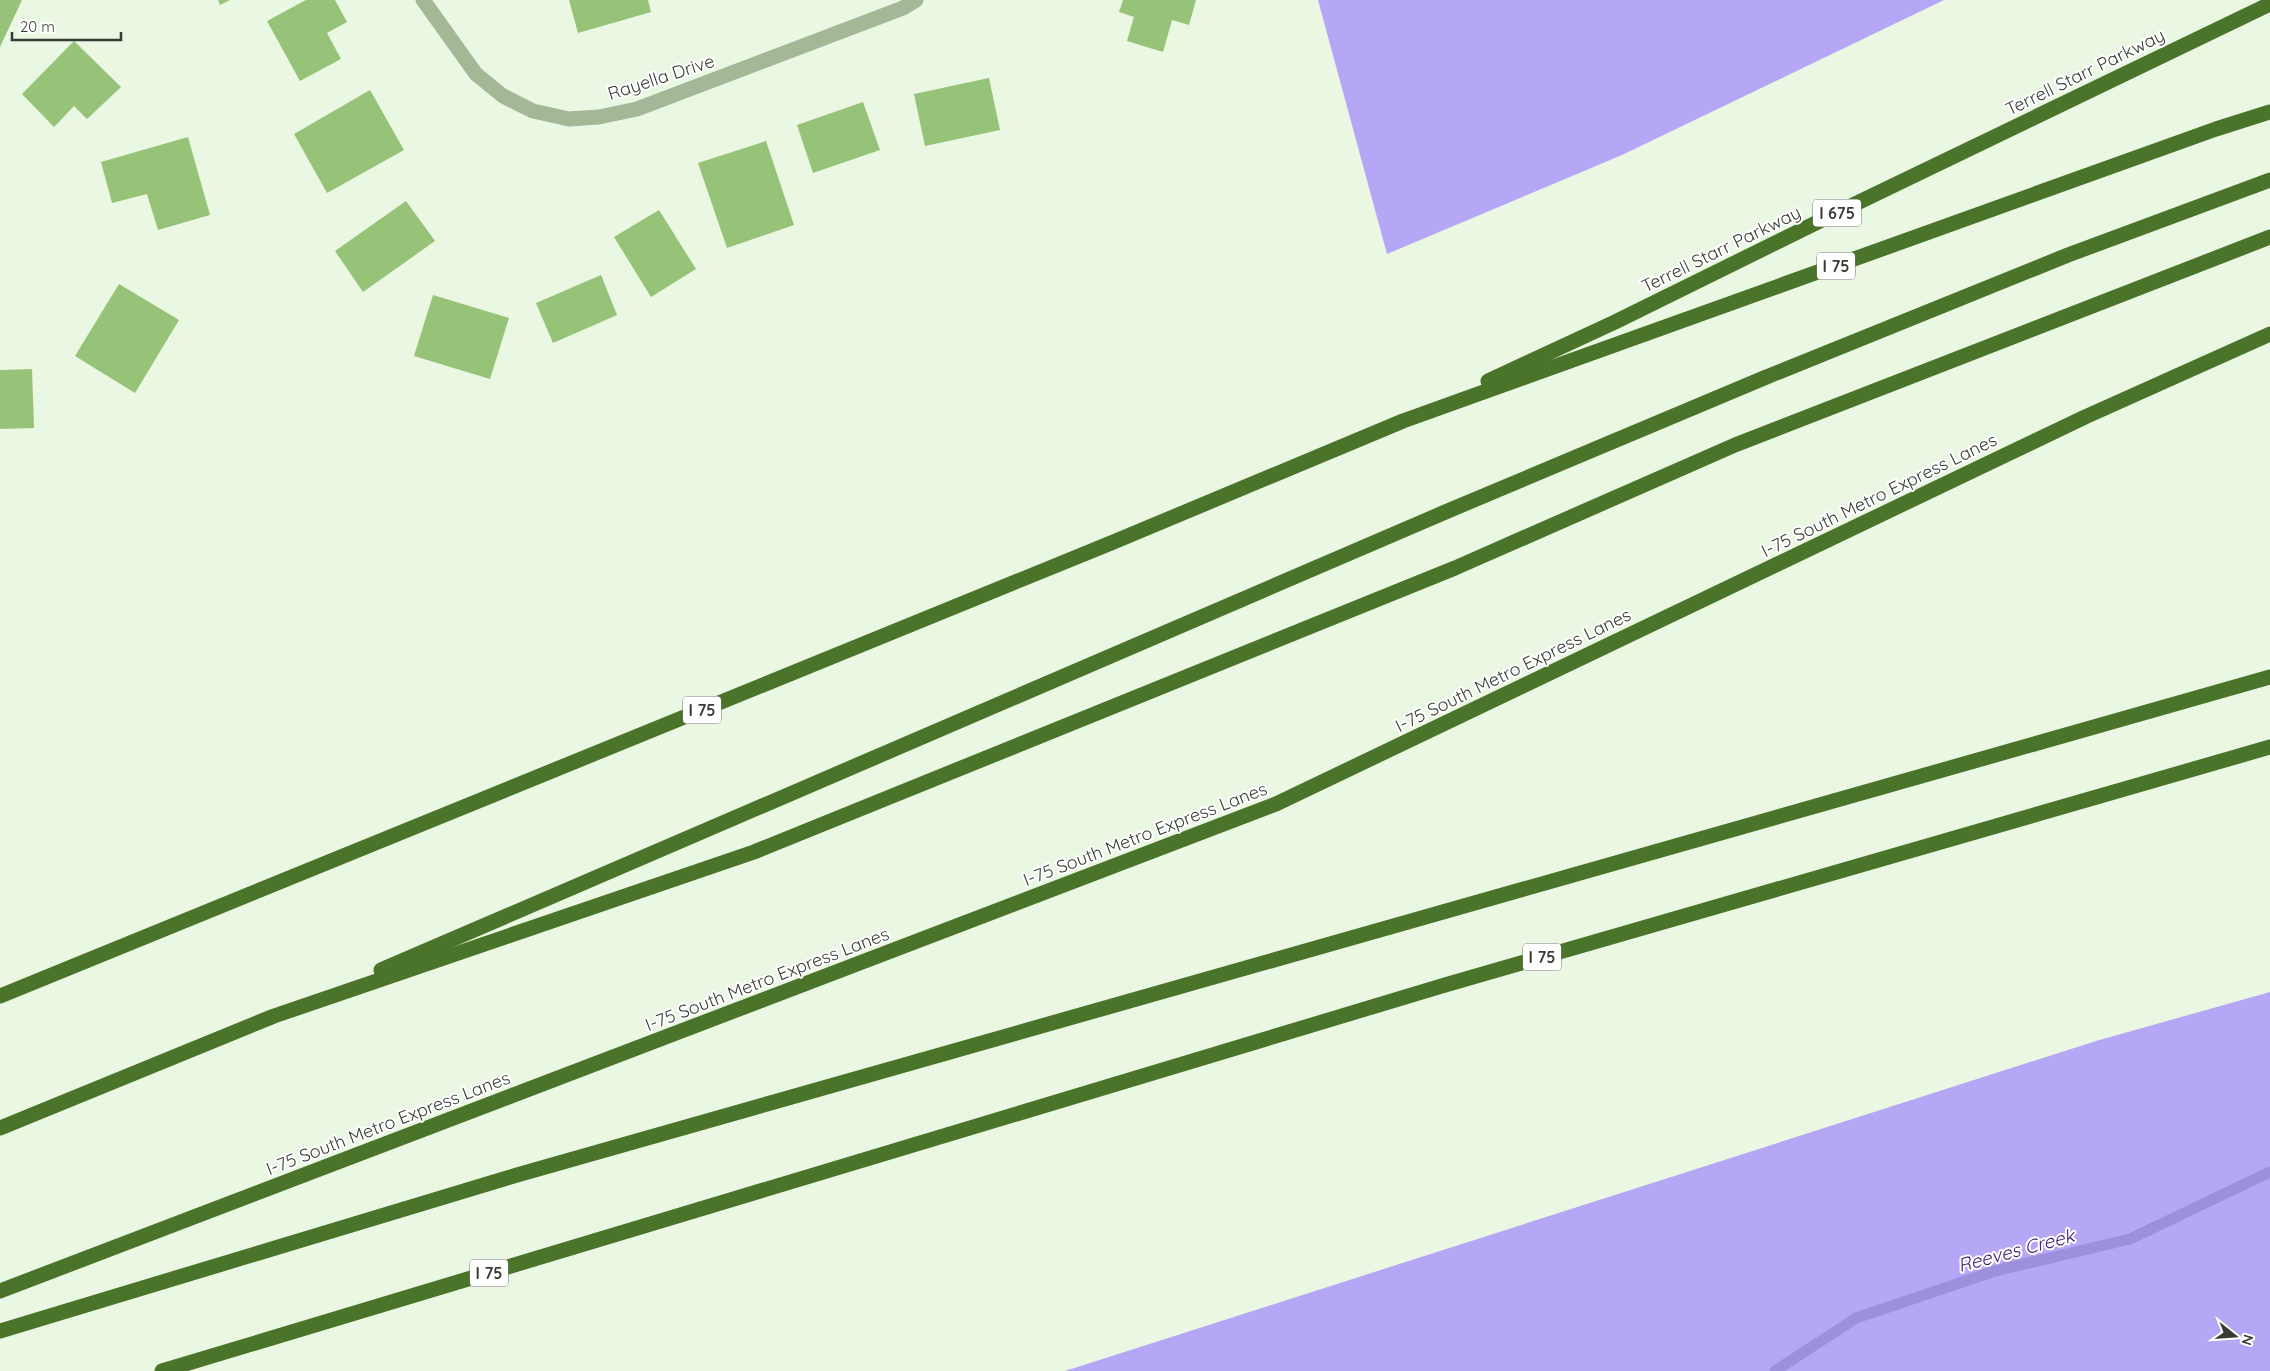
<svg xmlns="http://www.w3.org/2000/svg" width="2270" height="1371" font-family="Quicksand,sans-serif">
<style>
.forest{fill:#b5a7f6}
.lines{fill:none;stroke-linecap:round;stroke-linejoin:round}
.stream{stroke:#9d8fdc;stroke-width:11}
.building{fill:#96c377}
.street{stroke:#a4b897;stroke-width:15}
.highway{stroke:#4a742a;stroke-width:15}
.labels{text-anchor:middle;dominant-baseline:central;stroke-width:4;stroke-linejoin:round;paint-order:stroke}
.shield{fill:#fff;stroke:#737671;stroke-width:1}
.shield-label{font-size:16px;font-weight:bold;fill:#373c34}
.street-label{font-size:18px;fill:#373c34;stroke:#fff}
.water-label{font-size:19px;font-style:italic;fill:#381974;stroke:#fff}
</style>
<rect width="100%" height="100%" fill="#eaf7e2"/>
<g class="forest">
<path d="M1318,0H1944L1622,155L1387,254Z"/>
<path d="M2270,992V1371H1065L2096,1041Z"/>
</g>
<g class="lines">
<path class="stream" d="M1775,1371L1856,1318L1995,1271L2130,1239L2270,1172"/>
</g>
<g class="building">
<path d="M0,0H22L0,47Z"/>
<path d="M218,0H230L220,5Z"/>
<path d="M306,0H335L347,22L327,33L341,59L300,81L267,21Z"/>
<path d="M569,0H648L651,12L578,33Z"/>
<path d="M1123,0H1196L1189,25L1172,20L1163,52L1127,41L1134,17L1119,12Z"/>
<path d="M74,41L121,87L87,119L74,106L54,127L22,94Z"/>
<path d="M989,78L1000,130L925,146L914,94Z"/>
<path d="M370,90L404,150L327,193L294,134Z"/>
<path d="M863,102L880,150L813,173L797,125Z"/>
<path d="M188,137L210,215L158,230L147,194L112,203L101,162Z"/>
<path d="M766,141L794,225L727,248L698,163Z"/>
<path d="M406,201L435,241L363,292L335,251Z"/>
<path d="M659,210L696,269L651,297L614,237Z"/>
<path d="M601,275L617,315L553,343L536,303Z"/>
<path d="M119,284L179,320L135,393L75,356Z"/>
<path d="M433,295L509,318L490,379L414,356Z"/>
<path d="M32,369L34,428L0,429V370Z"/>
</g>
<g class="lines">
<path class="street" d="M423,0L476,74L503,96L533,111L569,119L599,117L637,109L903,8L916,0"/>
<g class="highway">
<path d="M1488,381L1615,322L1828,217L2270,4"/>
<path d="M381,970L1443,513L1764,378L2068,255L2270,180"/>
<path d="M0,996L1111,543L1403,421L2216,129L2270,112"/>
<path d="M0,1128L274,1016L754,852L1455,568L1735,445L2270,237"/>
<path d="M0,1291L1276,804L2085,417L2270,334"/>
<path d="M0,1331L517,1175L2270,677"/>
<path d="M162,1371L1445,985L2270,747"/>
</g>
</g>
<g class="labels">
<g class="shield">
<rect x="1813" y="199.5" width="48" height="27" rx="4"/>
<rect x="1817" y="252.5" width="38" height="27" rx="4"/>
<rect x="683" y="696.5" width="38" height="27" rx="4"/>
<rect x="1523" y="943.5" width="38" height="27" rx="4"/>
<rect x="470" y="1259.5" width="38" height="27" rx="4"/>
</g>
<g class="shield-label">
<text x="1837" y="213">I 675</text>
<text x="1836" y="266">I 75</text>
<text x="702" y="710">I 75</text>
<text x="1542" y="957">I 75</text>
<text x="489" y="1273">I 75</text>
</g>
<g class="street-label">
<text transform="translate(2085 72) rotate(-26)">Terrell Starr Parkway</text>
<text transform="translate(661 77) rotate(-18)">Rayella Drive</text>
<text transform="translate(1721 249) rotate(-26)">Terrell Starr Parkway</text>
<text transform="translate(1879 495) rotate(-26)">I-75 South Metro Express Lanes</text>
<text transform="translate(1513 670) rotate(-26)">I-75 South Metro Express Lanes</text>
<text transform="translate(1145 834) rotate(-21)">I-75 South Metro Express Lanes</text>
<text transform="translate(767 979) rotate(-21)">I-75 South Metro Express Lanes</text>
<text transform="translate(388 1123) rotate(-21)">I-75 South Metro Express Lanes</text>
</g>
<g class="water-label">
<text transform="translate(2016 1250) rotate(-15)">Reeves Creek</text>
</g>
</g>
<g transform="translate(2235 1336) rotate(107)" stroke="#ffffff" stroke-width="4" paint-order="stroke">
<path d="M0-4L9 19L0 12L-9 19Z" fill="#373c34"/>
<text y="-8" font-size="14" font-weight="bold" text-anchor="middle" fill="#373c34">N</text>
</g>
<path d="M12 32v8h109v-8" fill="none" stroke="#373c34" stroke-width="2.5"/>
<text x="20" y="32" font-size="15" fill="#373c34" stroke="#ffffff" stroke-width="4" paint-order="stroke">20 m</text>
</svg>
